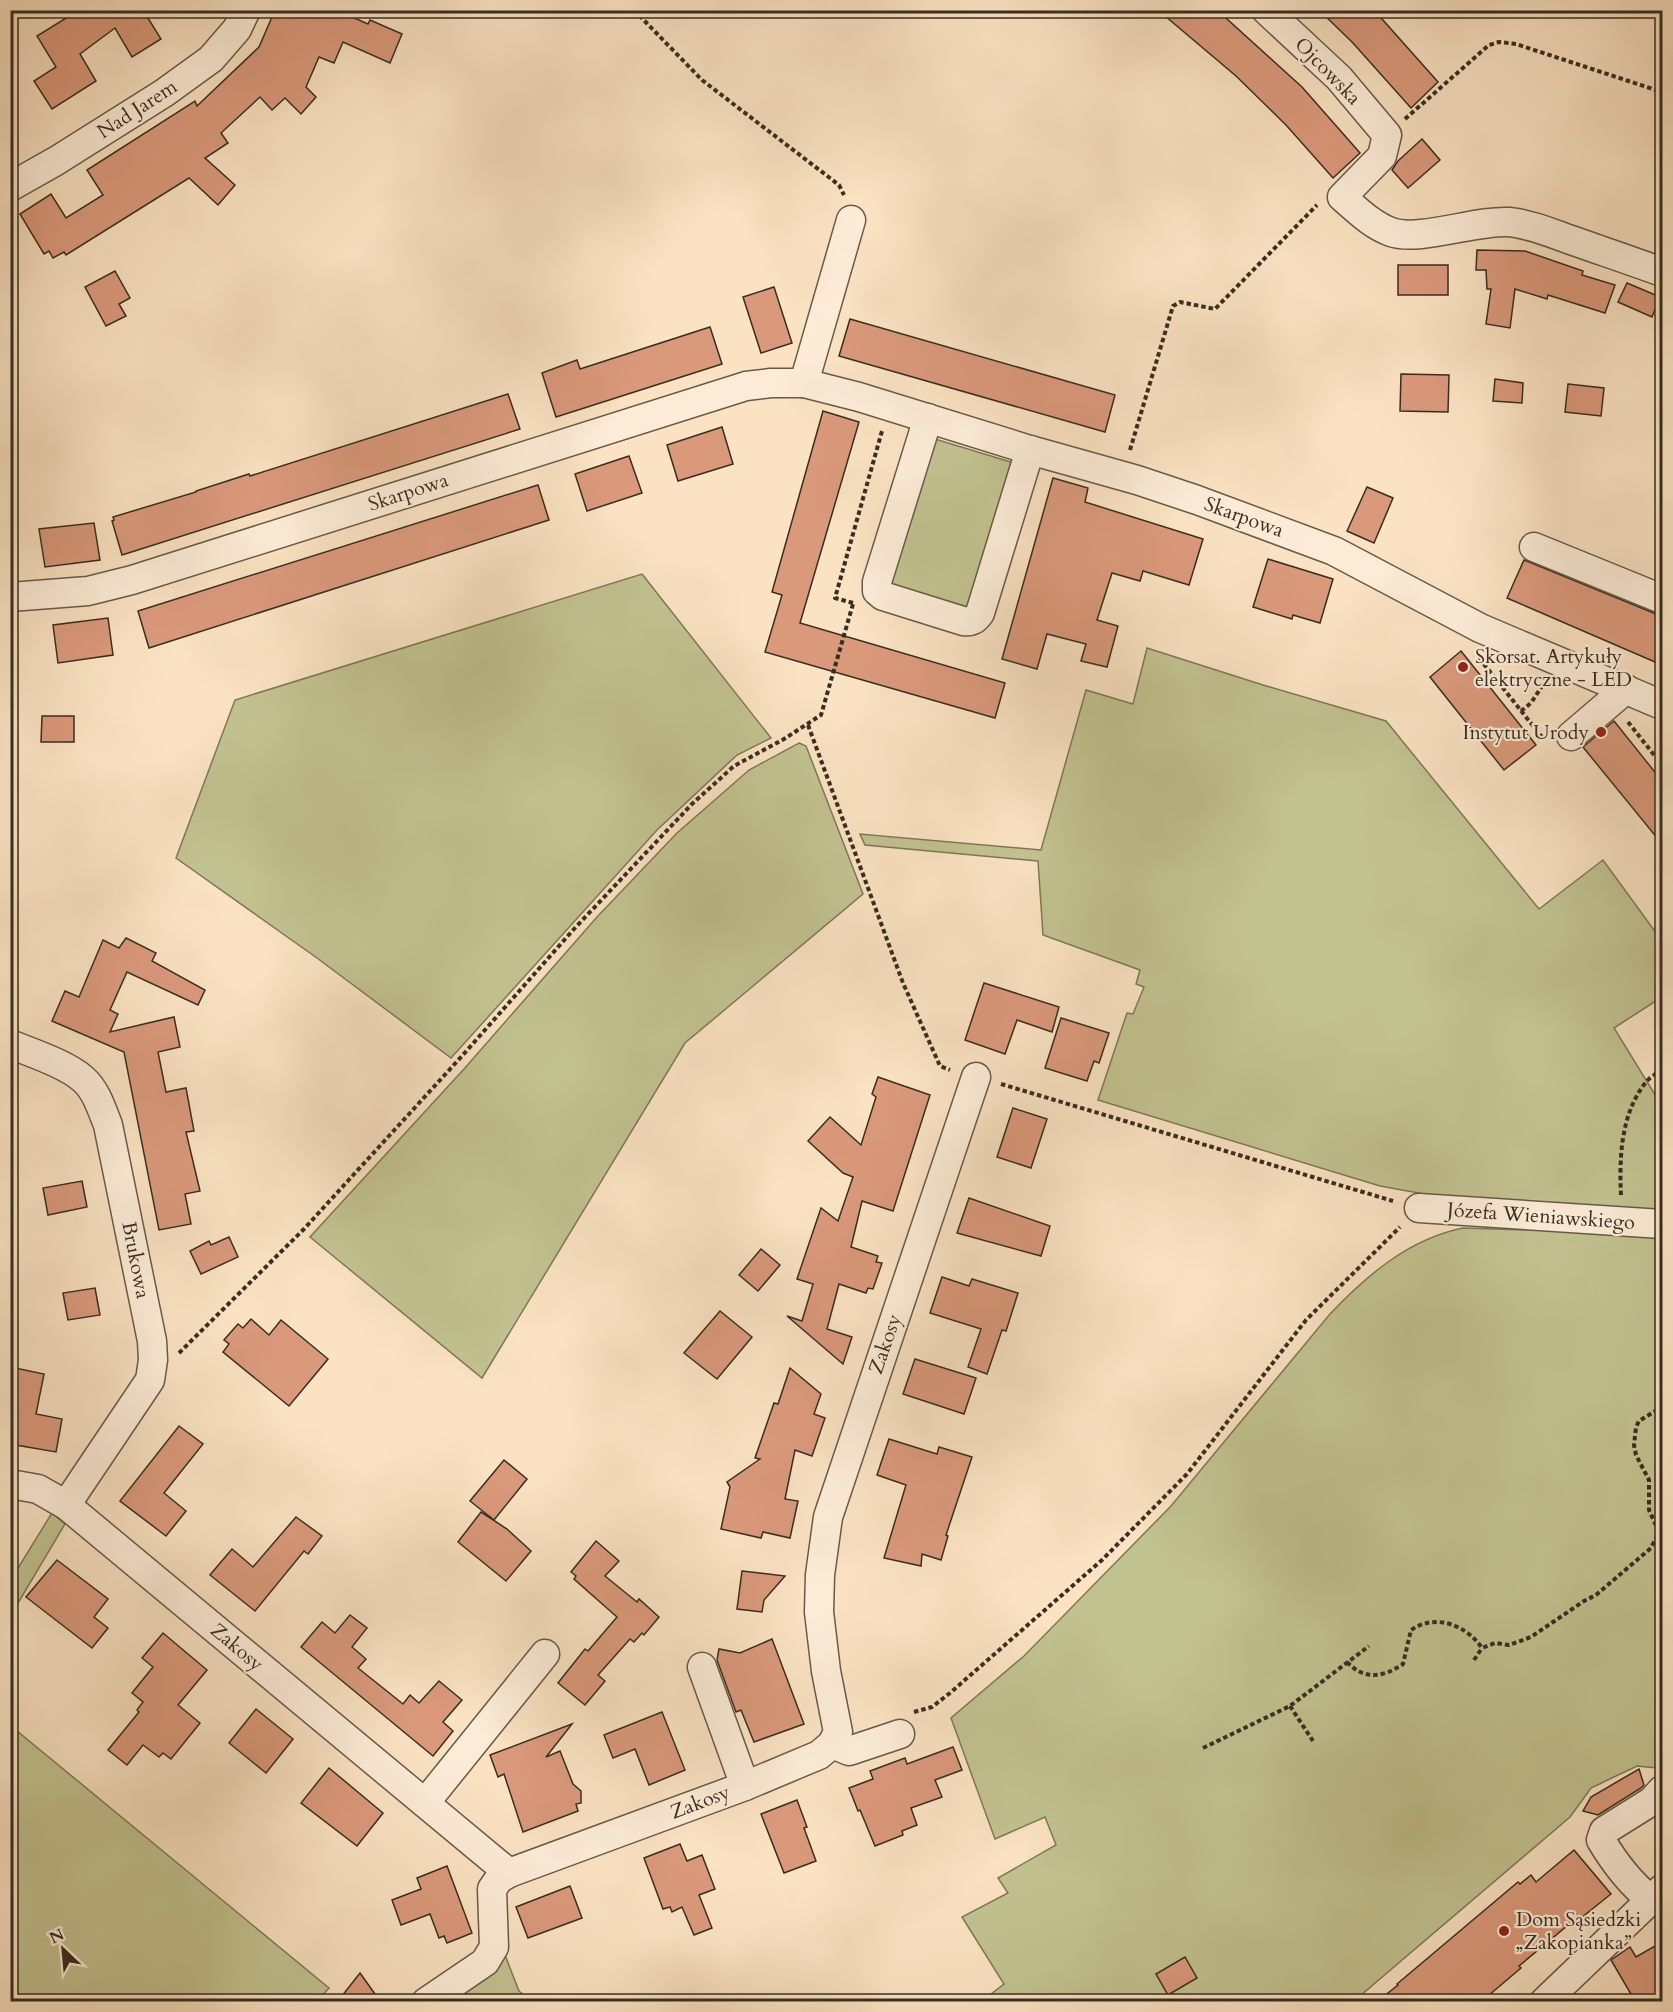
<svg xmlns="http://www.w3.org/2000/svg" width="1673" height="2012" font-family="Cardo,serif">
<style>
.green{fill:#c2c290;stroke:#7d7858;stroke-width:1.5}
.building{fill:#da997b;stroke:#382d21;stroke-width:1.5}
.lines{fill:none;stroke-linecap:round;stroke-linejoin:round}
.minor-casing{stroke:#685a49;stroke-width:31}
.path{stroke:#382d21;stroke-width:4;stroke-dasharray:4.5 3;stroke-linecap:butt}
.minor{stroke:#fcecd7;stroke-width:28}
.poi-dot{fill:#8f2418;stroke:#fcecd7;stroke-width:2}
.labels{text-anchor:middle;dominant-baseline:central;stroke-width:4.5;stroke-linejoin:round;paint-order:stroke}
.street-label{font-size:20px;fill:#382d21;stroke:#fcecd7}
.poi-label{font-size:20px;fill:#382d21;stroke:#fcecd7;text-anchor:start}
</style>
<rect width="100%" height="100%" fill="#fae2c2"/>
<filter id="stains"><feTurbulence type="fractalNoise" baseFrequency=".00333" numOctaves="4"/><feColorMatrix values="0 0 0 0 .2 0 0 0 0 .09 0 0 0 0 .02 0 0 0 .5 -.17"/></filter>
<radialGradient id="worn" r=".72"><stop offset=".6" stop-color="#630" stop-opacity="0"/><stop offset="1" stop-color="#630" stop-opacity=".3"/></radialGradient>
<g class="green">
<path d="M935,439L1014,463L968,610L889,585Z"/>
<path d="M642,574L771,738L737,755L657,830L451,1058L317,958L176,858L235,700Z"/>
<path d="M1147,648L1263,685L1386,721L1539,909L1603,860L1662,941V997L1614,1028L1662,1106V1210L1457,1200L1380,1186L1098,1100L1127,1013L1133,1014L1144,987L1136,984L1140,970L1043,935L1038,861L865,845L860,834L1041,850L1086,690L1133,704Z"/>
<path d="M799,743L806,746L863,894L685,1043L482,1378L310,1237L464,1069L597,917L677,833L749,770Z"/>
<path d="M1463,1228L1662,1234V1763L1657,1768L1637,1766L1591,1788L1570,1817L1354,2001H982L1004,1984L962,1917L1008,1893L998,1878L1056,1845L1045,1817L995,1839L951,1718L1024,1656L1171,1506L1330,1314C1367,1275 1409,1239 1463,1228Z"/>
<path d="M52,1513L65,1524L11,1615L10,1581Z"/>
<path d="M11,1726L329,1988L316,2002L11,2001Z"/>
<path d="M505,1955L519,1991L531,2001L434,2002Z"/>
</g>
<g class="building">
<path d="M79,10H143L161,39L132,57L115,28L80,54L96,81L52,109L34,81L56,67L37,36Z"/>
<path d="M275,10H336L368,24L370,20L402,34L390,63L343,42L334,63L319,57L306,87L316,97L301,114L285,98L272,110L260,97L221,133L228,143L205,158L235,185L218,205L189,178L66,255L64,252L53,258L49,251L44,254L20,214L51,194L66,218L103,195L87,170L195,101L197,106L259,47Z"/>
<path d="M1158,10H1217L1302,87L1360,153L1333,178L1286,125L1236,76Z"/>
<path d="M1319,10H1374L1438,82L1411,108L1352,42Z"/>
<path d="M1422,139L1440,160L1408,188L1392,170L1398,161Z"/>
<path d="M1477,250L1525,251L1583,271L1582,275L1615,285L1605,313L1548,295L1547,299L1515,289L1510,328L1486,324L1491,289H1487L1486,270H1476Z"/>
<rect x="1398" y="265" width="50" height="30"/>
<path d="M115,271L130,298L119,304L126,316L106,326L85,287Z"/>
<path d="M1627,283L1660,297L1652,317L1618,302Z"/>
<path d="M774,287L792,343L761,353L743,297Z"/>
<path d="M850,319L1115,395L1105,432L839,356Z"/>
<path d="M710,327L722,364L556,417L542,373L577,360L580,369Z"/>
<path d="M1401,374L1449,375L1448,412L1400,411Z"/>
<path d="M1495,379L1523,383L1522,403L1493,401Z"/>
<path d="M1568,384L1604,388L1601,416L1565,412Z"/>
<path d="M508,394L520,429L122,555L112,521L114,520L113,517L196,492V491L249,474L250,476Z"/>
<path d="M823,411L859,422L800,623L1005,683L995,718L765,652L782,595L772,592Z"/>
<path d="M722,427L733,464L678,481L667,445Z"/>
<path d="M629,456L642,493L587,511L575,474Z"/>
<path d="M1053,478L1088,488L1085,502L1203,539L1189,585L1143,571L1140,581L1112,573L1097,620L1118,626L1107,667L1081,661L1086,644L1047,634L1037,669L1002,659Z"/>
<path d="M538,485L549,520L149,648L138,611Z"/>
<path d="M1367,487L1393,498L1374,543L1347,531Z"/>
<path d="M94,523L100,560L45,567L39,529Z"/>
<path d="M1268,559L1333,579L1320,623L1293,615L1292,619L1253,607Z"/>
<path d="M1524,560L1656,614L1662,615V665L1507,598Z"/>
<path d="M108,618L113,655L58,663L53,625Z"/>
<path d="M1461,651L1536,745L1504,770L1430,677Z"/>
<path d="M42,716H74V742H41Z"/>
<path d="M1614,721L1662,781V844L1583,747Z"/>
<path d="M126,938L156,953L152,961L205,990L198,1005L127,972L110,1010L118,1014L110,1032L174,1017L180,1047L158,1052L166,1092L186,1088L194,1131L186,1132L200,1191L185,1194L191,1224L159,1230L124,1052L52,1021L65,991L79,997L103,940L119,948Z"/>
<path d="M984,983L1059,1007L1052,1032L1017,1020L1005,1054L965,1040Z"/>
<path d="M1061,1018L1109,1033L1099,1063L1094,1061L1087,1081L1045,1068Z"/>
<path d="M878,1077L930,1095L893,1211L862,1201L851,1247L878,1256L876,1262L882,1263L873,1289L868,1288L866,1293L839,1284L827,1329L852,1337L843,1364L787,1316L802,1321L813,1284L797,1279L821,1208L838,1221L853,1177L843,1173L808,1141L830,1117L861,1145L876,1097L872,1094Z"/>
<path d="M1013,1108L1047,1119L1031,1168L997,1157Z"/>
<path d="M82,1181L87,1207L48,1215L43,1188Z"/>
<path d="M969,1198L1050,1226L1041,1256L957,1233Z"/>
<path d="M229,1237L238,1257L201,1274L190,1251L209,1241L211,1245Z"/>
<path d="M761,1249L780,1265L758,1291L739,1275Z"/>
<path d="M942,1277L969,1286L972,1279L1018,1293L1006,1331L1002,1330L987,1374L968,1367L981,1329L930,1313Z"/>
<path d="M95,1288L100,1315L68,1320L63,1293Z"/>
<path d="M720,1311L752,1337L717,1379L684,1353Z"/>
<path d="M251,1319L269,1335L281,1320L328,1359L289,1406L223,1352L229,1344L224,1340L238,1324L243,1328Z"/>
<path d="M915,1359L976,1378L964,1414L903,1394Z"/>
<path d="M15,1368L44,1374L36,1414L62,1419L56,1452L10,1444V1391Z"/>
<path d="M790,1368L821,1394L814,1414L825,1418L812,1456L795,1450L785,1499L798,1501L790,1538L763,1532L761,1538L721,1529L730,1487L727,1482L760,1459L755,1458L774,1403L778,1404Z"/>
<path d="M179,1426L203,1444L164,1493L186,1511L166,1536L120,1501Z"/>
<path d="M889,1439L937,1454L939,1447L972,1457L946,1535L948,1536L941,1560L922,1554L921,1566L884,1558L906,1485L877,1475Z"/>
<path d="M504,1460L527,1479L494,1520L470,1501Z"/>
<path d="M481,1512L507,1529L531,1551L506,1581L458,1542Z"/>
<path d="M296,1517L322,1536L308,1554L304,1551L255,1611L210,1575L232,1549L253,1567Z"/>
<path d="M596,1541L619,1561L605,1576L637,1602L639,1599L659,1617L644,1635L642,1633L634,1642L630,1639L598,1675L605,1681L585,1705L558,1683L585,1649L588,1651L617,1617L574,1579L576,1576L571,1572Z"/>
<path d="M57,1560L108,1599L94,1617L108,1628L92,1648L26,1597Z"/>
<path d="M742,1571L785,1576L764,1600L762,1612L737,1609Z"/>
<path d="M350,1615L367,1628L352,1647L366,1659L358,1668L403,1704L410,1695L419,1703L439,1681L462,1700L443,1722L453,1731L433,1756L301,1647L322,1622L335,1633Z"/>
<path d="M163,1633L207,1670L178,1705L200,1723L171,1759L163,1753L159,1757L143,1745L127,1765L108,1750L139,1712L137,1710L143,1702L132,1693L153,1667L142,1658Z"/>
<path d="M772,1639L804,1724L754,1742L741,1710L736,1712L717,1660L719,1649L740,1653Z"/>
<path d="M256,1709L293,1739L266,1773L229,1743Z"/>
<path d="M662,1712L685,1770L649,1785L635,1749L613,1758L604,1735Z"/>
<path d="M572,1724L546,1757L560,1751L573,1784L581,1791V1803L576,1804L578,1811L523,1832L504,1774L498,1777L490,1755Z"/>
<path d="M953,1747L962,1770L935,1780L942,1797L911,1808L917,1825L902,1831L903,1835L875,1846L860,1810L858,1811L849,1788L873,1779L870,1771L905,1758L907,1764Z"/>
<path d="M329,1768L383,1813L357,1846L301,1803Z"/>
<path d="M1639,1769L1644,1785L1641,1788L1598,1815L1583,1811L1591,1797Z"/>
<path d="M797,1800L807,1827L804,1828L816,1861L784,1873L761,1814Z"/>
<path d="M680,1844L687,1861L702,1855L715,1889L699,1895L712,1928L694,1935L682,1907L672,1912L670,1907L663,1909L644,1858Z"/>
<path d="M1574,1850L1611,1894L1581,1918L1579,1916L1519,1966L1521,1968L1482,2001H1378L1398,1985L1397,1984L1518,1882L1520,1884L1531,1875L1536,1882Z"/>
<path d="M447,1866L472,1933L447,1943L444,1936L439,1938L430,1914L401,1925L392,1900L421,1889L417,1878Z"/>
<path d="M570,1886L582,1918L528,1938L516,1907Z"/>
<path d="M1655,1946L1662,1958V2001H1635L1611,1960L1630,1947L1636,1957Z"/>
<path d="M1185,1957L1197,1978L1168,1995L1156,1974Z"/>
<path d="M360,1973L380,2001H338Z"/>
</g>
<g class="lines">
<defs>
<g id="minor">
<path d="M1266,10L1339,78L1387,135L1382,156L1342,197C1357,210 1372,225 1391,232C1419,242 1476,220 1509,222C1530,224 1551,233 1571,240C1602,251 1632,261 1662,272"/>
<path d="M10,187L56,161L164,93L211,59L237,29L246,10"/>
<path d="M804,383L851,220"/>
<path d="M928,418L877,582V591L883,596L963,621C972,622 975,620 980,613L1030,450"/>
<path d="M1534,547L1662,599"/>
<path d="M10,597L88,591L132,580L746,386L771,383H804L859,397L1030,450L1137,480L1197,500L1334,551L1480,628L1662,705"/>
<path d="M1571,736L1626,689"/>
<path d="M10,1044C32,1053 66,1064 83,1079C96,1090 102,1110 108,1125L152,1341L153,1360L150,1380L66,1505"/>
<path d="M1419,1208L1662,1224"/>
<path d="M10,1484L38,1489L66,1505L509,1873"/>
<path d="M702,1667L745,1786"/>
<path d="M832,1744L849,1751L900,1734"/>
<path d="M425,1803L545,1654"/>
<path d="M1651,1900C1631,1884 1614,1862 1601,1840L1604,1831L1652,1801L1662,1790"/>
<path d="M426,2002L485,1962L494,1947L492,1889L499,1879L509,1873L745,1786L819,1755L832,1744L838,1732L826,1671L819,1612L820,1575L828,1517L976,1077"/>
<path d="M1544,2002L1662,1889"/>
</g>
</defs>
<use href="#minor" class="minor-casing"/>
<g class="path">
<path d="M634,10L702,80L839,185L844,195"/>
<path d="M1405,119L1489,45L1499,42L1516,44L1662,92"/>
<path d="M1130,450L1173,306L1180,302L1215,309L1317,205"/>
<path d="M853,603L835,598L882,431"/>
<path d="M1479,658L1542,737"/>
<path d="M1521,711L1531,703L1544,683"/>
<path d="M1628,722L1662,765"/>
<path d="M808,725L903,983L940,1066L950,1070"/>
<path d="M1001,1084L1393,1201"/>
<path d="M1621,1195C1619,1157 1621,1112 1647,1081C1651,1076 1658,1073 1662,1070"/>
<path d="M179,1353L304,1229L462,1056L574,929L692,804L734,766L784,739L821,715L853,604"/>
<path d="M1474,1660L1482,1648"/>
<path d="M1347,1662C1365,1681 1384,1677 1403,1664L1411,1630C1436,1613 1466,1625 1482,1648L1495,1643L1509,1645L1531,1637L1584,1601L1596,1595L1651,1548L1659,1532L1649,1510V1480L1636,1455L1634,1445L1636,1427L1639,1421L1662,1407"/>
<path d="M1290,1706L1313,1741"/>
<path d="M914,1712L932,1707L950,1693L1102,1560L1187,1474L1306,1320L1400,1227"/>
<path d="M1203,1748L1290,1706L1369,1646"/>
<path d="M1658,1929L1662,1938"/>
</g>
<use href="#minor" class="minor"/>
</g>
<g class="poi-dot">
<circle cx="1463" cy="667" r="6"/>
<circle cx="1601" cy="732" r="6"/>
<circle cx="1504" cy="1931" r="6"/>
</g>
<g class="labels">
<g class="street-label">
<text transform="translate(1328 71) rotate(46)">Ojcowska</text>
<text transform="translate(137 109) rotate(-33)">Nad Jarem</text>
<text transform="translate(408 492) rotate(-18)">Skarpowa</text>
<text transform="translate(1244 517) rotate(20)">Skarpowa</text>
<text transform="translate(1541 1216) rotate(4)">Józefa Wieniawskiego</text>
<text transform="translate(136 1260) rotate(79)">Brukowa</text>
<text transform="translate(885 1344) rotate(-71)">Zakosy</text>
<text transform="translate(237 1647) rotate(40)">Zakosy</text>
<text transform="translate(700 1802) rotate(-21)">Zakosy</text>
</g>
<g class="poi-label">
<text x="1475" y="656">Skorsat. Artykuły<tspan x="1475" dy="23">elektryczne - LED</tspan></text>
<text x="1589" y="732" text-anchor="end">Instytut Urody</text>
<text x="1516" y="1919">Dom Sąsiedzki<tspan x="1516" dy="23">„Zakopianka”</tspan></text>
</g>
</g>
<rect width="1673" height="2012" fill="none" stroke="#fae2c2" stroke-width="36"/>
<rect x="12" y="12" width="1649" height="1988" fill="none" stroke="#382d21" stroke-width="3"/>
<rect x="18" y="18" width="1637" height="1976" fill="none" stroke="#382d21" stroke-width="1.5"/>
<g transform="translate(63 1949) rotate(334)" stroke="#fcecd7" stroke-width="4.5" paint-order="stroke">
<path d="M0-4.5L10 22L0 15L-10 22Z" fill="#382d21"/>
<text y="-9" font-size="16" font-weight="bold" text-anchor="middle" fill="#382d21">N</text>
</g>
<rect width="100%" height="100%" filter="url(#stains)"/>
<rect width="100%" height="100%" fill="url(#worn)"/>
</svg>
